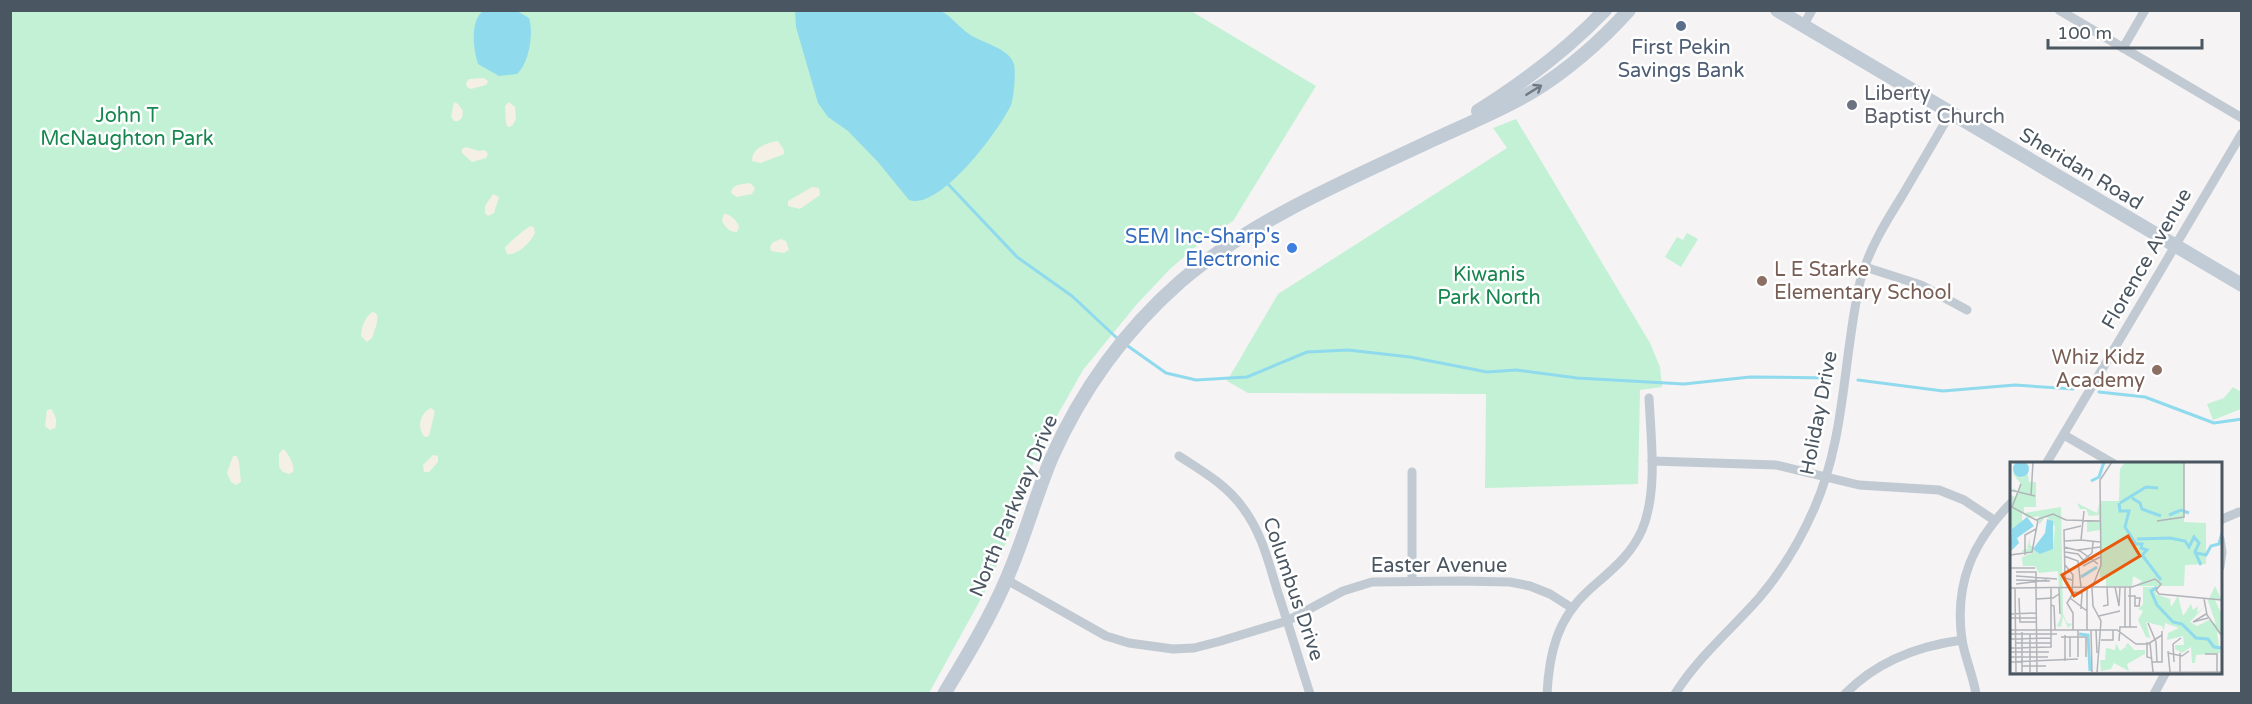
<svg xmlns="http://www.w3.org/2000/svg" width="2252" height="704" font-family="'Varela Round',sans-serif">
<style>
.green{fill:#c3f1d5}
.sand{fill:#f5f0e5}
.water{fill:#90daee}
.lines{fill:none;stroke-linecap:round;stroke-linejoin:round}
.stream{stroke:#90daee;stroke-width:3}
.street{stroke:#c1cad2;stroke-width:9}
.secondary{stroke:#c1cbd6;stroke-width:14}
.oneway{stroke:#6e7984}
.service-dot{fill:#5c6f8a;stroke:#fff;stroke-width:2}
.worship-dot{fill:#6b7280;stroke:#fff;stroke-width:2}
.shop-dot{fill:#3f7fe0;stroke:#fff;stroke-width:2}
.education-dot{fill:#8d6e63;stroke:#fff;stroke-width:2}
.labels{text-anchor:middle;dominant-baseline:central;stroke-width:5;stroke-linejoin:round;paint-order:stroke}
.service-label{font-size:20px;fill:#4e5e75;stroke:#fff}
.worship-label{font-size:20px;fill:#5b616d;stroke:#fff;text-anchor:start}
.park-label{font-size:20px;fill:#17864f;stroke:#fff}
.street-label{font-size:20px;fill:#4a5661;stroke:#fff}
.shop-label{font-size:20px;fill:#366cbe;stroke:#fff;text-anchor:end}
.education-label{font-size:20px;fill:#785e54;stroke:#fff;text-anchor:start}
.inset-river{fill:none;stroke:#90daee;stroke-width:3}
.inset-road{fill:none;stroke:#b1b4b9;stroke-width:1.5}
.view{fill:#e8590c;fill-opacity:0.15;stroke:#e8590c;stroke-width:3}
.inset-edge{fill:none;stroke:#4a5661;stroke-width:3}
</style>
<rect width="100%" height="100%" fill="#f5f3f3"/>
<g class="green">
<path d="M10,11H1191L1316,86L1233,221L1199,244L1169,270L1137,304L1083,370L1053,423L1033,464L1009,535L988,586L929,693H11Z"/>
<path d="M1516,119L1650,343L1660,367L1662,387L1640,390L1638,484L1485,488L1486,394L1248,393L1227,381L1278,294L1507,148L1493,128Z"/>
<path d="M1687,233L1698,239L1681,267L1665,257L1677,237L1683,240Z"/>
<path d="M2233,387L2241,392L2240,403L2241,409L2213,420L2207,404L2224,398Z"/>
</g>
<g class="sand">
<path d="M484,78L488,81L486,85L471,89L467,87L466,83L469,79Z"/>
<path d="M454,102L458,104L463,111L462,118L458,121H454L451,117Z"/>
<path d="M509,102L515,107L516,119L512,126L508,127L506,123L505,106Z"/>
<path d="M778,141L784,150V154L761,163L752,161C752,148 766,143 778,141Z"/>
<path d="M466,147L479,151L485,150L488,154L486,158L472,162L462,153V149Z"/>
<path d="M750,183L755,188L752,194L737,197L731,193L732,189L737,185Z"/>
<path d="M812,187L819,188L820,195L800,209L788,206V201Z"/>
<path d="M493,194L499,197L494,213L488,216L485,213V206Z"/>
<path d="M724,214C731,214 737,221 739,227L737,232C730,233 724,226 722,220Z"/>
<path d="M531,226L534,228L535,233C531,242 517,256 507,254L505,248C508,243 526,228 531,226Z"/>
<path d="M781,239L786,241L789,250L784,253L771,251L770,247L773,242Z"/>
<path d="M372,312L376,313C380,319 374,331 372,338L367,342L361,336C362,326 364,319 372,312Z"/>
<path d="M431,408L435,411L429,436L425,437C416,428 420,413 431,408Z"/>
<path d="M51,409C55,414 58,422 55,428L50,430L45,426L47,410Z"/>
<path d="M283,449C288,452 295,466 293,472L289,474L283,472L279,467V454Z"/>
<path d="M433,455L438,456V462L429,472H424L423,465Z"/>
<path d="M233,456H237L239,462L241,482L236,485L231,482L227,473Z"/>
</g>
<g class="water">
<path d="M483,11H517L529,18C534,33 529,63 517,74L499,76L478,64C473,49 470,21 483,11Z"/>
<path d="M795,11C833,10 871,10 909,10C918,10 933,8 941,11C951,16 960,28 969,34C982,43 1009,48 1014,64C1016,72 1014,98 1011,105C1000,129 940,211 909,200L878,162L848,131L828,117L818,103L796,27Z"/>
</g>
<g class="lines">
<g class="stream">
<path d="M948,184L1017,257L1072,296L1119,340"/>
<path d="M1125,344L1166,373L1196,380L1247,377L1307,352L1348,350L1410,357L1487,372L1516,370L1577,378L1684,384L1750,377L1832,378"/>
<path d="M1858,380L1943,391L2015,385L2073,389"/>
<path d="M2099,392L2145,397L2214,423L2242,419"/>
</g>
<g class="street">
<path d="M2059,10L2242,118"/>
<path d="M1803,26L1812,10"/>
<path d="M2123,48L2145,10"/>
<path d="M1865,267L1921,285L1967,310"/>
<path d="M2064,435L2114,464"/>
<path d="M1179,456C1202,471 1227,485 1243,508C1262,533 1269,564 1278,593C1289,626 1299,660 1310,694"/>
<path d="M1652,461L1776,465L1859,485L1939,490L1964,500L1994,520"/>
<path d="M2046,464L2242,133"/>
<path d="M1412,472V581"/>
<path d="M2220,520L2239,512"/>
<path d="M2220,539L2222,552L2220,567"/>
<path d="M1007,580L1106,636L1129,643L1173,649L1194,648L1221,641L1287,621L1343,591L1372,582L1460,581L1510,582L1530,586L1550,594L1572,608"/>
<path d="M1547,694C1549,654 1557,619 1588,591C1609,572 1630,557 1642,530C1658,492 1651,439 1649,398"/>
<path d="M1675,694C1698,657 1731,630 1759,598C1782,571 1800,541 1814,509C1846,437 1843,357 1860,282C1868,251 1885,223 1902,196C1918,169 1934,141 1950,114"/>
<path d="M1845,694C1877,661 1918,646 1962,640"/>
<path d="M1976,694C1973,675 1965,658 1962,640C1954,583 1973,541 2012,502"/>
<path d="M2154,694L2166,672"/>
</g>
<g class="secondary">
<path d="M1777,10L2242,285"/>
<path d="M1478,111C1524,82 1567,50 1605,10"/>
<path d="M944,694C967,656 990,618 1007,578C1024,539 1035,498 1051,459C1081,391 1125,330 1181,281C1255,218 1350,179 1437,138C1469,123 1502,110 1532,92C1568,70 1601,41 1629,10"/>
</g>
</g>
<defs><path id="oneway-shaft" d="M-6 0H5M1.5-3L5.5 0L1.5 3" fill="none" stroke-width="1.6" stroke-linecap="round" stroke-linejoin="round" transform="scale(1.5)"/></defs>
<use class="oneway" href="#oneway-shaft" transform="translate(1534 90) rotate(-32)"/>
<circle class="service-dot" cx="1681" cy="26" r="6"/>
<circle class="worship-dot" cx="1852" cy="105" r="6"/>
<circle class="shop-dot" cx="1292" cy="248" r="6"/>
<g class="education-dot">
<circle cx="1762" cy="281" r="6"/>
<circle cx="2157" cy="370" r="6"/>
</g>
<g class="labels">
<g class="service-label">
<text x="1681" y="48">First Pekin<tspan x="1681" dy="23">Savings Bank</tspan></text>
</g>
<g class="worship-label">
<text x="1864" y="94">Liberty<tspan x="1864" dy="23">Baptist Church</tspan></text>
</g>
<g class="park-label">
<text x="127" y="116">John T<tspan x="127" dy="23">McNaughton Park</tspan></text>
<text x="1489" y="275">Kiwanis<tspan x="1489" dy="23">Park North</tspan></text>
</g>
<g class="street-label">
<text transform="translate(2081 169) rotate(31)">Sheridan Road</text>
<text transform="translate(2147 259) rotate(-60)">Florence Avenue</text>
<text transform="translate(1819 413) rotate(-79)">Holiday Drive</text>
<text transform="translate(1014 506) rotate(-67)">North Parkway Drive</text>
<text x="1439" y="566">Easter Avenue</text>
<text transform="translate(1293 589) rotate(71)">Columbus Drive</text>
</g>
<g class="shop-label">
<text x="1280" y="237">SEM Inc-Sharp's<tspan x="1280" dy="23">Electronic</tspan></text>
</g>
<g class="education-label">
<text x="1774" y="270">L E Starke<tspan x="1774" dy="23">Elementary School</tspan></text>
<text x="2145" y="358" text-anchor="end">Whiz Kidz<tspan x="2145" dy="23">Academy</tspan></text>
</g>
</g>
<g transform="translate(2010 462)">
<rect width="212" height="212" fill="#f5f3f3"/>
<path d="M115,0H174V60L196,61V102L175,103L174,124H125L132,119L123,114L122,124H96V115H90V68L77,70V59H89V53L79,54L76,47H70L67,41L87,51L90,39H109L110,7ZM2,10L12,16L18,12L19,20H26V45H14V51L51,45L53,152L57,161L62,162L58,166L53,154L51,165L47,164L51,155L48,109L29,111L25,104H13L12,95L25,90L13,92L12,88L22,86H17L20,76V83L32,91L43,85L45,65L38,56L35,55L29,63V54L18,56L12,51V60L0,71V32L6,36L8,31L3,28L4,26L8,30L10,21ZM205,124L211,137L205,138L211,151V173L207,170L210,191L186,193L185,201H182L181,185L172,191L165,187V183H174L173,174L157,178L158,171L169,166L155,161L154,169L152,164L136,160L140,176L136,175L128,158L133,149L128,147L133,142V125H147L146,132L160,137L161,145L168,134L173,154L181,142L183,148L188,144L187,151L194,145L180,160L187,164L199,158L206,162L198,139ZM106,181L110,189L115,185L120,188L115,184L118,181L124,188H135V192L117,202L119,209L104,201L101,207L91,209L90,198H95L96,186L105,188Z" fill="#c3f1d5"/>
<path d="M3 7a8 8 0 1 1 16 0a8 8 0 1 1-16 0ZM17,55L24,64L7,76L9,81L0,90L2,67ZM37,57L43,59V87L30,92L23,87L35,71Z" fill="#90daee"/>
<path class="inset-river" d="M81,19L89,15L94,0M122,36L130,41L132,47L151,54M109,41L110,49H119L115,65L126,82H132L131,86L137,88L132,93L151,118M110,41L136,25L148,26M159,53L171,48L179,51M127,77L160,76L175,79L179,85L184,75L189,81L185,90L191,103M187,91L196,93L201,84L209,82L212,71M71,115L87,105M147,125L141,129L147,143L163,160L172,162L186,176L198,177L204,185L212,186M69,172L78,173L80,209"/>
<path class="inset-road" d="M0,28L25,34M21,34L23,0M0,44L26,58L43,52L56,58L90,59M2,45L11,22M147,59L174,55V0M71,78L90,80M55,79L71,78L74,49M54,85L70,89L88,102M68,88L90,85M55,90L68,92L74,99M0,93L22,90L28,58M15,93V73L26,67M54,94L68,99L71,125M69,102L82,91L83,80M55,103L63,113L62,133L57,141L63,151V168M73,104L90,95M0,106H25M6,110H26V126M6,114L47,117M6,118L40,119M62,118L55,116L54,68L71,64M6,122L37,118M77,125V168M82,125H122L145,117L151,122L146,128L149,132L212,138M105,125L109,144L110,125M120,125V165M0,126L82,125M5,126L6,211M26,126L27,211M49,126L50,152M62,130L72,131L71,147M118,134H125V144H129L130,136H125M9,136L10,160H26M60,136L77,149M26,137L43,136L49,132M194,137L197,153L212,174M41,143L44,144L45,168M93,144L98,143L97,125M0,152L26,151M196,152L183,160L198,156M89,154L110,149M0,156H26M138,161L146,180L147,200M115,165V125M0,168H107L126,182H138L152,173M68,168V195M81,168L82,211M86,168L87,191M12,170V211M0,172H47M20,172V211M55,173V199M51,175H76V195M60,175V195M0,177L41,176M91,178H103V168M109,179L110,165H127M137,180V195L141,196M5,181H41M140,181L143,210M0,186L41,185V126M158,189L160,210M0,190H39M158,191L172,194L179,189M170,191V210M195,192H207V210M0,195H38M0,200L68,197M142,200H152V169M164,200L163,182L171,176M12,204H36M0,211L212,210M87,211L91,159L83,144L82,126L91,103L90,18L102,0"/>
<path class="view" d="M118,74L130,94L64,134L52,113Z"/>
<rect width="212" height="212" class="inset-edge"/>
</g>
<rect width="2252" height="704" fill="none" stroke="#4a5661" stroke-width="24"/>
<path d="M2048 39v9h154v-9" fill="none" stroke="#4a5661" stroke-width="3"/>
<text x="2057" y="39" font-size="18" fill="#4a5661" stroke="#ffffff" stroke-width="4.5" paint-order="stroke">100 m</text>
</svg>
